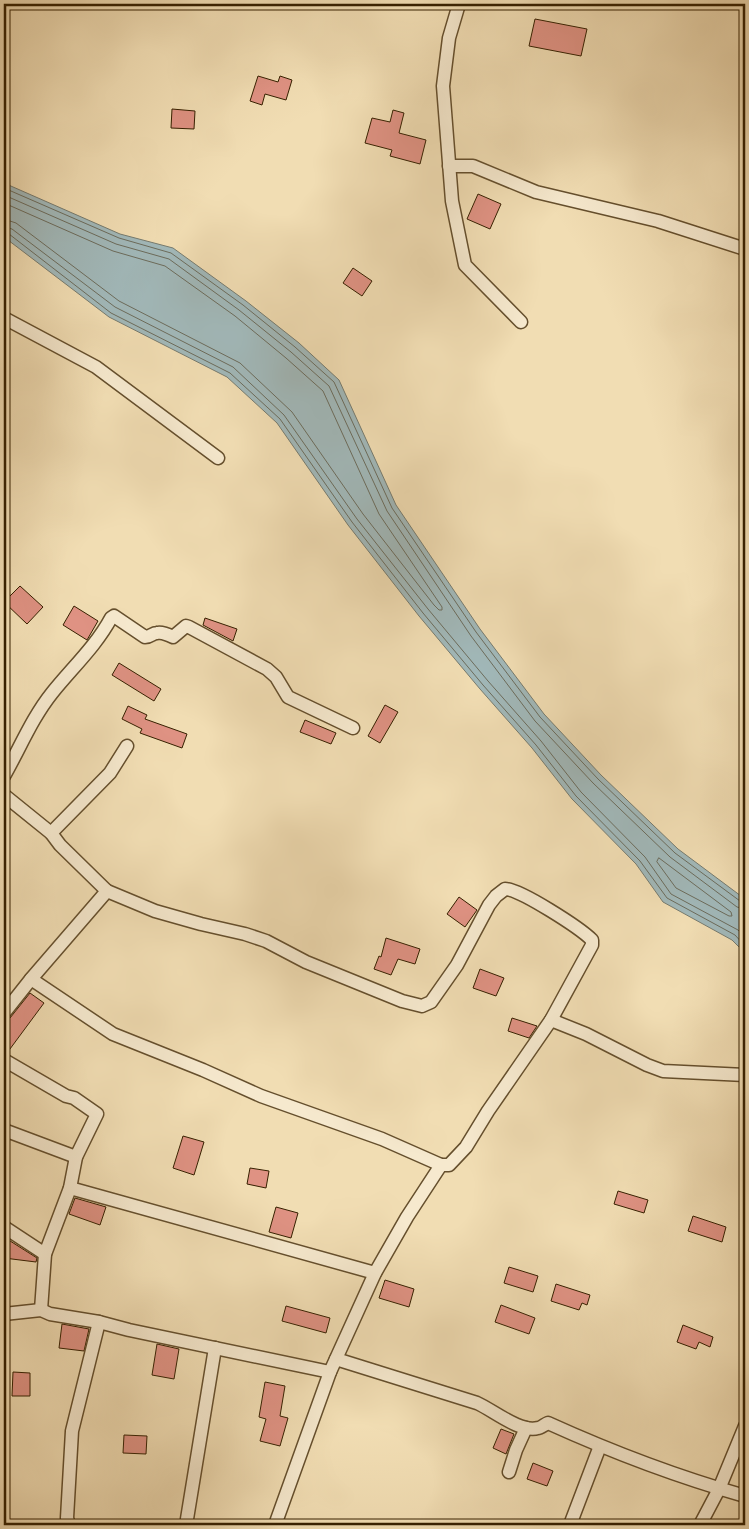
<svg xmlns="http://www.w3.org/2000/svg" width="749" height="1529" font-family="'Sorts Mill Goudy',serif">
<style>
.water{fill:#a1b8b9;stroke:#767b6f}
.lines{fill:none;stroke-linecap:round;stroke-linejoin:round}
.shore{stroke:#6c6c5c;stroke-width:1}
.building{fill:#df9283;stroke:#362000}
.minor-casing{stroke:#654f2d;stroke-width:15}
.minor{stroke:#f6e9ce;stroke-width:12}
</style>
<rect width="100%" height="100%" fill="#f1ddb3"/>
<filter id="stains"><feTurbulence type="fractalNoise" baseFrequency=".004" numOctaves="4"/><feColorMatrix values="0 0 0 0 .2 0 0 0 0 .09 0 0 0 0 .02 0 0 0 .5 -.17"/></filter>
<radialGradient id="worn" r=".72"><stop offset=".6" stop-color="#630" stop-opacity="0"/><stop offset="1" stop-color="#630" stop-opacity=".3"/></radialGradient>
<path class="water" d="M4,183L120,234L173,248L246,301L299,343L339,380L396,505L480,629L544,714L601,775L678,849L745,899V953L732,940L663,902L636,864L572,799L532,748L480,689L419,616L348,525L277,423L227,377L109,317L4,237Z"/>
<g class="lines">
<g class="shore">
<path d="M4,188L119,238L171,253L243,305L295,347L334,382L392,508L476,632L540,717L598,779L675,853L740,901L745,903"/>
<path d="M4,195L116,244L169,259L239,310L291,352L329,386L387,511L471,636L535,721L593,783L670,857L737,907L745,909"/>
<path d="M4,203L113,251L165,266L235,316L286,358L323,391L379,514L442,607V610H439L434,605L363,514L292,412L240,363L119,301L16,223L4,219"/>
<path d="M4,227L12,229L115,307L233,367L284,415L357,519L428,609L488,681L541,741L581,792L645,857L671,894L738,930L745,937"/>
<path d="M4,233L9,234L111,313L230,373L280,419L352,522L423,613L483,685L536,745L576,796L640,861L667,898L735,935L745,946"/>
<path d="M659,858L731,912L732,916H729L676,888L657,862Z"/>
</g>
</g>
<g class="building">
<path d="M535,19L587,29L581,56L529,46Z"/>
<path d="M258,76L278,82L280,76L292,80L286,100L265,94L262,105L250,101Z"/>
<path d="M172,109L195,111L194,129L171,128Z"/>
<path d="M393,110L404,113L399,133L426,140L420,164L390,156L392,150L365,143L372,118L390,122Z"/>
<path d="M478,194L501,204L490,229L467,219Z"/>
<path d="M353,268L372,281L362,296L343,283Z"/>
<path d="M20,586L43,607L27,624L4,602Z"/>
<path d="M74,606L98,621L87,640L63,625Z"/>
<path d="M205,618L237,629L233,641L203,625Z"/>
<path d="M119,663L161,689L154,701L112,675Z"/>
<path d="M385,705L398,712L380,743L368,736Z"/>
<path d="M128,706L147,715L145,719L187,734L182,748L140,733L142,729L122,719Z"/>
<path d="M305,720L336,733L331,744L300,732Z"/>
<path d="M459,897L477,910L465,927L447,914Z"/>
<path d="M386,938L420,949L415,964L398,959L391,975L374,969L379,956L381,957Z"/>
<path d="M480,969L504,978L496,996L473,988Z"/>
<path d="M30,993L44,1003L7,1053L4,1052V1021L10,1018Z"/>
<path d="M512,1018L537,1026L529,1038L508,1031Z"/>
<path d="M183,1136L204,1142L194,1175L173,1168Z"/>
<path d="M250,1168L269,1171L266,1188L247,1184Z"/>
<path d="M618,1191L648,1200L644,1213L614,1204Z"/>
<path d="M75,1198L106,1207L100,1225L69,1214Z"/>
<path d="M276,1207L298,1213L291,1238L269,1232Z"/>
<path d="M693,1216L726,1227L722,1242L688,1231Z"/>
<path d="M4,1238L7,1239L37,1258L36,1262L4,1258Z"/>
<path d="M509,1267L538,1276L533,1292L504,1283Z"/>
<path d="M385,1280L414,1289L409,1307L379,1298Z"/>
<path d="M556,1284L590,1295L587,1305L582,1303L579,1310L551,1301Z"/>
<path d="M501,1305L535,1318L529,1334L495,1322Z"/>
<path d="M286,1306L330,1318L326,1333L282,1321Z"/>
<path d="M62,1324L89,1329L84,1351L59,1348Z"/>
<path d="M683,1325L713,1337L710,1347L699,1342L696,1349L677,1342Z"/>
<path d="M157,1344L179,1349L174,1379L152,1375Z"/>
<path d="M13,1372L30,1373V1396H12Z"/>
<path d="M265,1382L285,1386L280,1416L288,1418L280,1446L260,1441L266,1419L259,1417Z"/>
<path d="M501,1429L514,1434L506,1454L493,1448Z"/>
<path d="M124,1435L147,1436L146,1454L123,1453Z"/>
<path d="M533,1463L553,1471L547,1486L527,1479Z"/>
</g>
<g class="lines">
<defs>
<g id="minor">
<path d="M459,4L449,38L443,86L452,201L465,265L521,322"/>
<path d="M449,166H473L536,192L658,221L745,249"/>
<path d="M4,318L96,367L218,458"/>
<path d="M4,776C20,748 32,718 52,693C72,668 96,646 111,618L114,616L145,637C151,637 152,633 157,633C161,632 169,635 173,637L186,626L189,627L267,669L276,677L288,697L353,728"/>
<path d="M4,795L51,833L60,845L107,891"/>
<path d="M51,833L110,773L127,746"/>
<path d="M31,979L113,1034L203,1070L261,1096L382,1139L441,1165"/>
<path d="M4,1013L31,979L107,891L155,911L201,924L245,934L266,941L306,962L402,1001L422,1006L431,1002L457,965L489,905L496,896L505,889C520,889 580,928 592,940V945L551,1020L488,1111L466,1147L449,1165H441L407,1217L375,1273L330,1372L275,1525"/>
<path d="M551,1020L586,1034L647,1065L663,1071L745,1075"/>
<path d="M4,1060L66,1096L74,1098L97,1114L76,1157L70,1188L45,1254L41,1310"/>
<path d="M4,1130L76,1157"/>
<path d="M70,1188L375,1273"/>
<path d="M4,1227L45,1254"/>
<path d="M4,1314L41,1310L50,1314L99,1322L129,1330L330,1372"/>
<path d="M336,1359L477,1403C493,1410 520,1433 538,1428C541,1428 545,1424 548,1423C612,1452 678,1477 745,1496"/>
<path d="M509,1472L516,1450L526,1428"/>
<path d="M69,1525L67,1518L72,1431L99,1322"/>
<path d="M186,1525L215,1348"/>
<path d="M570,1525L600,1446"/>
<path d="M700,1525L719,1489L745,1426"/>
</g>
</defs>
<use href="#minor" class="minor-casing"/>
<use href="#minor" class="minor"/>
</g>
<rect width="749" height="1529" fill="none" stroke="#f1ddb3" stroke-width="20"/>
<rect x="5" y="5" width="739" height="1519" fill="none" stroke="#362000" stroke-width="2.5"/>
<rect x="10" y="10" width="729" height="1509" fill="none" stroke="#362000"/>
<rect width="100%" height="100%" filter="url(#stains)"/>
<rect width="100%" height="100%" fill="url(#worn)"/>
</svg>
